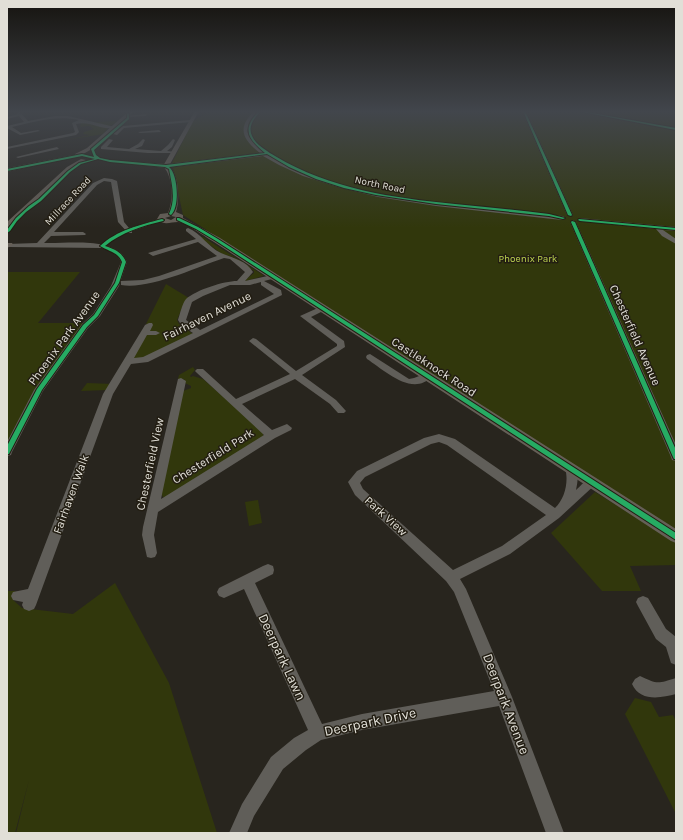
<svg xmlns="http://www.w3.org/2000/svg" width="683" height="840" font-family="Karla,sans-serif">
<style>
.green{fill:#31370c}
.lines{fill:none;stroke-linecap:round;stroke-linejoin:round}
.minor{fill:#605e59;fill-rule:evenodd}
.major{fill:#655f57;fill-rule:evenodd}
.cycleway-casing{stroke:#221d12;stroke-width:2}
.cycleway{fill:#26ab63;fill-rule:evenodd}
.labels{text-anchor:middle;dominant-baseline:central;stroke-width:3;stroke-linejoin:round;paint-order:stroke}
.far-street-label{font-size:10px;fill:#e1dfd7;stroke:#221d12}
.far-park-label{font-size:10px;fill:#bdd54f;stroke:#221d12}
.street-label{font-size:12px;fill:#e1dfd7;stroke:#221d12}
.near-street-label{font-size:14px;fill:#e1dfd7;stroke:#221d12}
</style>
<rect width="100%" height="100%" fill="#28251e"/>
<g class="green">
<path d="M210,111H676V531L183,215L173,168L175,163H172L193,121Z"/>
<path d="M114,121L117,122L112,125L108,126V128L103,134L66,140L91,135L83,134L84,132L94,129L89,126L80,127L81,123Z"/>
<path d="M201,237H203L263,275V276L246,281L245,280L254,273V271L233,257L222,254L203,240Z"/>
<path d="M7,272H80L38,323H83L7,447Z"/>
<path d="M166,284L189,298L184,303L177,320L179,324L193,334L156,353L134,360L133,357L149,331L150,325L146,324Z"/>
<path d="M193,367L195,370L190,376L191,377L193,376L203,379L263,432V437L166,498L163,497L161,493L183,391L191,388V386L185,383L184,379H178L179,375Z"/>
<path d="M87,383L113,384L107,390L81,391Z"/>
<path d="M595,492L676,542V565L630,566L641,591H602L551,533Z"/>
<path d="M258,500L262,523L249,526L245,502Z"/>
<path d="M115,583L169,683L217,833H16L29,780L15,833H7V591H15L13,600L22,608L73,614Z"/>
<path d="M635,698L651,702L659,717L673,715L676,721V814L625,714Z"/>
</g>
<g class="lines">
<g class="minor">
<path d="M15,111H19L28,121L55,116H68L115,127C104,132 90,120 76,124L79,132L76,135L7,149V147L73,133L75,132L72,123L79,120C56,115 34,122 12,127L21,133L38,130L40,131L20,135L7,128V126L24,122L19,116L7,119V117L18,114Z"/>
<path d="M254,111H258C254,116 249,120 248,126C245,136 255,145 263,150C311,188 406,199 466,206C498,210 531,214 563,216L566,218L563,220L552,219L436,206L378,197L338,187L303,176L279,165L263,156L166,168L110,162L88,157L90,156L110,160L166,164L260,153C242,139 237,128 254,111Z"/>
<path d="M522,111H526L573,215L572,216L567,215Z"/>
<path d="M576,111H584L676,128V130Z"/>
<path d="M147,114L146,116L126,117L124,116Z"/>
<path d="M190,120L191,122L124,128L117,135L113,134L123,126Z"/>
<path d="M159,130L161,132L140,133L138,132Z"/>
<path d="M109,139L113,140L107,147L129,149L138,144L143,139L145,140L142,146L135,149L161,151L168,145L173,139L175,140L172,147L167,151L176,152L174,153H148L101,149V147Z"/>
<path d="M57,147L59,149L18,158L16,157Z"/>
<path d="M73,155L75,157L7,172V168Z"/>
<path d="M104,178L112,179L117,181L124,222L129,228L162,218L165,220L132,231V233H128L118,222L111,182L104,181L97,185L54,232H83L86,234L85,235L51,236L44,243C68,244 117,236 127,262L119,286L100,316L88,328L43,391L12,452L11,455L7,456V442L34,390L82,324L93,314L111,286L121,262C117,254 110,250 102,248L9,247L7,246V244L37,243L93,183Z"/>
<path d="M580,218L676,227V231L663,230L676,239V244L662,236L656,229L578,221L577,220Z"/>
<path d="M573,220L576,222L676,445V461L672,460L671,457L570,222Z"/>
<path d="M188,228C201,233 208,247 221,253C232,258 246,260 253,272L245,281L272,275V279L264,281L281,290L282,295L148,362L131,364L113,394L36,605L34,609L29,611L24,609L22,605L23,602L13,600L11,596L13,592L28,589L103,394L145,325L149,323H152L153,325L150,331H156L160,333L156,335H147L134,358L143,357L193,333L182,326L178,320C180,314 182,304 186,299C196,290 224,281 237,281L245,272L230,259L224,258C197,267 149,290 121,285V281L143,280L159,276L217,256L198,242L153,256L148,253L196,239L186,231V229ZM261,282V285L274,294L200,330L186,320L192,302L203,296L230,285H250Z"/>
<path d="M320,307H323L327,309L311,317L344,341L345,347L302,375L336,400L346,411L344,413H338L330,404L295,379L242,404L272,430L287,424L292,428L291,430L275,438L158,512L154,535L157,553L155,557L151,558L147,557L142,535L143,527L178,379L181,378L186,381L161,499L264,435L197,373L195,371L197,369H203L236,399L290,374L249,341L253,338L256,339L296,371L337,346V344L300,316Z"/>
<path d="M370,354L409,379L414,378L427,373L432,376C413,398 384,370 367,359L366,357L367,355Z"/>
<path d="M439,434L455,439L555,508C565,499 569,481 565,468L566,465H574C579,474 578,480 576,490C582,485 587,476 596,479L598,482L559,518L510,554L460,579L466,589L512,697L564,833H546L499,706L362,730L321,740L306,750L283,769L254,816L247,833H229L242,804L271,757L294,738L308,730L244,589L224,598L219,596L217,592L219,588L263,566L268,564L273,566L274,570L273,574L255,583L322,724L362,714L494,691L454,592L446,581L355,495L348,482L357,471L424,438ZM439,442L447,445L546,515L502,546L453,570L363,489L360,483L365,477L431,444Z"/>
<path d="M643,596L648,598L666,629L676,637V665L671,663L666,647L656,639L638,606L636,602L638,598Z"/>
<path d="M640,676C657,684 657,684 676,678V694C661,698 640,702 632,684L635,679Z"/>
</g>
<g class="major">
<path d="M129,111H134C124,122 89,157 75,156V154L87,148Z"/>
<path d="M195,111H199L169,166C179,173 180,201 176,212L183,215V218L220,238L676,529V543L671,541L214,242C207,238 185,222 178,222C170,222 164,226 157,219L160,214L168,213C174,199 173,177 163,166ZM171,216L176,217L171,220L165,218Z"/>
<path d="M81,159L86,160L71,169L10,228H7V222L67,167Z"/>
<path d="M7,243H12L13,245L7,248Z"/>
</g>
<defs>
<g id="cycleway">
<path d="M259,111H261C258,115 254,118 252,123C245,139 265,150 275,156C330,189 393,198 455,204C487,207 518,210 549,214L565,218L563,219L549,216L436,204L376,195L344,188L316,179L289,167L267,154L169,167C178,174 180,207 171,215L169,214C176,199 172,185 169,169L165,167L110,162L98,159L81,164L70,172L41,201L26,212L17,221L10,231L7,233V230L16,218L29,206L39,199L68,171L79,163L95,159L82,156L7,171V169L82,154L94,157L91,149L127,118V114L128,113L129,114V119L94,150L96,155L100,158L110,160L166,165L265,153C247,138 242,129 259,111Z"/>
<path d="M523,111H525L572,215L571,216L568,215Z"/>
<path d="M577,111H581L676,128V130Z"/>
<path d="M177,218H179L198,227L218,239L676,533V540L216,241L196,229L177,220Z"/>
<path d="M162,219L164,220L163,221C142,226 122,232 105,246C114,249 122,252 126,262L119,283L98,316L87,327L42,390L10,452L9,454H7V446L37,389L83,325L94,315L115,283L122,262C118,252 108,251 100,246C117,230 140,225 162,219Z"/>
<path d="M579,219L676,228V230L580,221L578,220Z"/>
<path d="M572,221L575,222L676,450V459H674L673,457L571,222Z"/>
</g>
</defs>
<use href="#cycleway" class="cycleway-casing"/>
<use href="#cycleway" class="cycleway"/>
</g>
<linearGradient id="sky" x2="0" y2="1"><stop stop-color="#161410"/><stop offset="0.49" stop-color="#42464c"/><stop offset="1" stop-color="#42464c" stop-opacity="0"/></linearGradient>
<rect width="683" height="228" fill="url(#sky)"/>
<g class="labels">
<g class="far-street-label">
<text transform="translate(380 185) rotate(12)">North Road</text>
<text transform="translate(68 201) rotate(-47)">Millrace Road</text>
</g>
<g class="far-park-label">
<text x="528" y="259">Phoenix Park</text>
</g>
<g class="street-label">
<text transform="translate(207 316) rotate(-26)">Fairhaven Avenue</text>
<text transform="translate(635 335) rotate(66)">Chesterfield Avenue</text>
<text transform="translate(64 338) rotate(-54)">Phoenix Park Avenue</text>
<text transform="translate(434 367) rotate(33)">Castleknock Road</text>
<text transform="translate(213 456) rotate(-32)">Chesterfield Park</text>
<text transform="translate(150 464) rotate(-78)">Chesterfield View</text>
<text transform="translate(71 494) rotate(-70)">Fairhaven Walk</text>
<text transform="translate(386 516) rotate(42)">Park View</text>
</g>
<g class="near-street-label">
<text transform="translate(282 657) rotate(65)">Deerpark Lawn</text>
<text transform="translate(506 704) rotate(69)">Deerpark Avenue</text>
<text transform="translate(370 722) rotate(-12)">Deerpark Drive</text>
</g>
</g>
<rect width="683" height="840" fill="none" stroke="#e1dfd7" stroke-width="16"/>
</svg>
